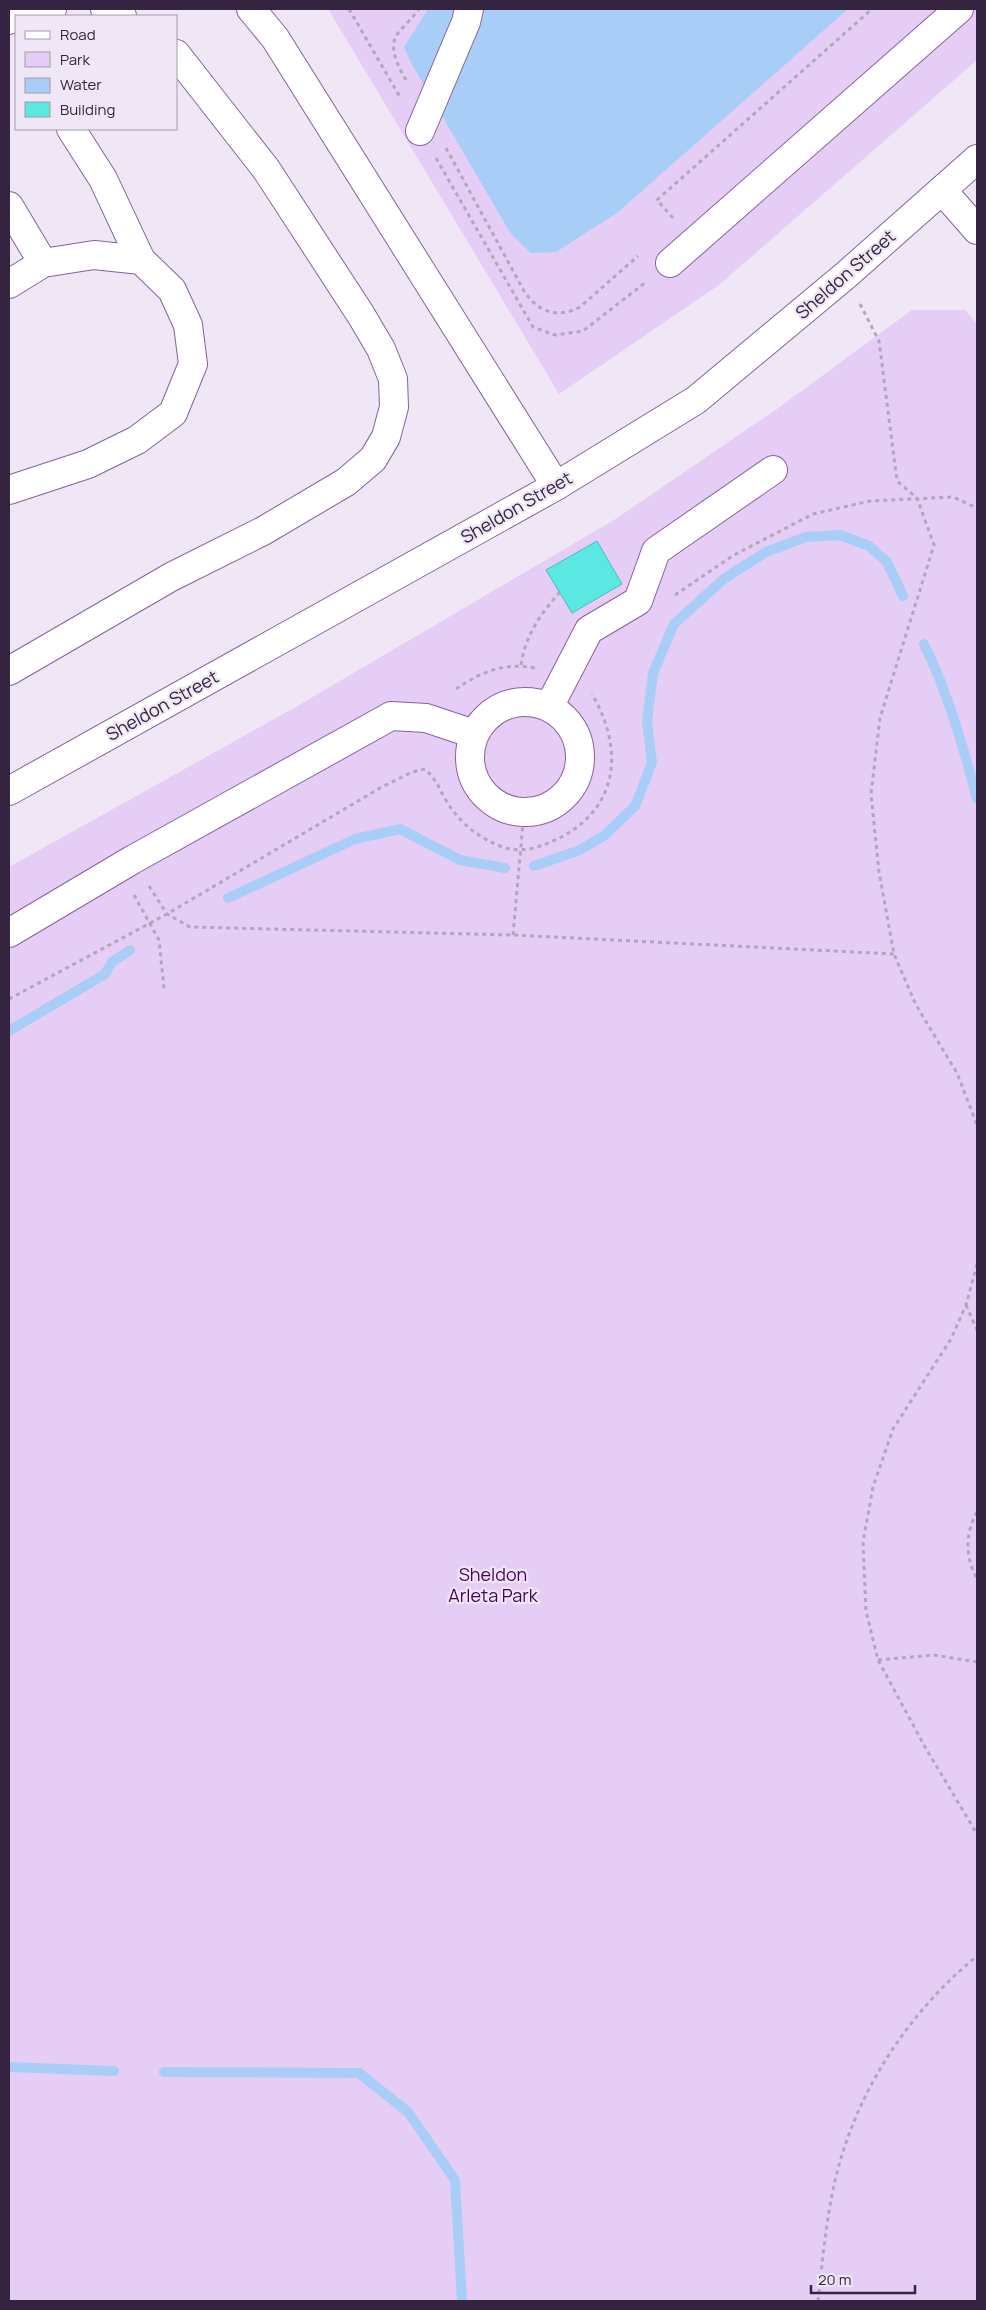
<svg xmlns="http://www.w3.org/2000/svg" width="986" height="2310" font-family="Manrope,sans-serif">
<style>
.green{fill:#e6cdf6}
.water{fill:#a8cef8}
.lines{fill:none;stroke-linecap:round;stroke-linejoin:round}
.stream{stroke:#a8cef8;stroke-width:10}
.building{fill:#5be7e2;stroke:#46beba}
.minor-casing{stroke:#8860a0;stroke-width:30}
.major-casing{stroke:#8860a0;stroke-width:30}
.highway-casing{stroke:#8860a0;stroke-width:30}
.path{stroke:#b2a7ba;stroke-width:3;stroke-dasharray:4 4;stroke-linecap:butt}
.minor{stroke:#fff;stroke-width:28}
.major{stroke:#fff;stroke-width:28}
.highway{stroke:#fff;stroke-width:28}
.labels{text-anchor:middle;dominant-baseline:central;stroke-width:4.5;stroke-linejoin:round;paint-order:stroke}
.street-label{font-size:18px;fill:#35243f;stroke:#efe7f5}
.park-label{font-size:18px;fill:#460062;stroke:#efe7f5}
</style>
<rect width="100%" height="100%" fill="#efe7f5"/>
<g class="green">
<path d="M328,9H977V60L719,285L559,394Z"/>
<path d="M912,310H965L977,324V2301H9V867L294,708L614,520L777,409Z"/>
</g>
<path class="water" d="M428,9H848L617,213L556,252L531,253L511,234L411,63L404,47Z"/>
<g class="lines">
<g class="stream">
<path d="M924,644C948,693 963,746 977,799"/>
<path d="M534,866L580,850L605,835L635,806L652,763L647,721L653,673L674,624L725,578L766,552L806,537L840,535L869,546L887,562L903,596"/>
<path d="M228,898L355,839L400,829L460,860L505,868"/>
<path d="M9,1031L105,974L112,962L130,950"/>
<path d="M9,2067L114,2071"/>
<path d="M164,2072L359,2073L408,2112L455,2180L462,2301"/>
</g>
</g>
<path class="building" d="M597,541L622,584L572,613L546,570Z"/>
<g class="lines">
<defs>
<g id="minor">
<path d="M105,9L122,16"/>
<path d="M9,20L26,11L52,9"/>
<path d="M71,129L103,179L141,260"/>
<path d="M420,131L466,22L469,9"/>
<path d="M942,190L977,230"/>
<path d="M9,206L43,263"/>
<path d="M670,263L959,9"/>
<path d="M9,284L43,263L94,255L141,260L172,290L188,325L193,364L173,413L137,440L88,464L9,490"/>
<path d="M9,671L171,577L263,531L346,482L373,459L386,437L394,407L393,379L381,349L361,315L266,169L176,54"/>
<circle cx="525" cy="757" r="55"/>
<path d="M549,707L589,630L638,601L656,551L773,470"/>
<path d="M9,933L132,860L391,716L426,718L474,734"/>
</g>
<path id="major" d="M9,791L556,486L696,400L846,275L977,159"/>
<path id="highway" d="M251,9L275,38L556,486"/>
</defs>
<use href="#minor" class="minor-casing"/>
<use href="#major" class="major-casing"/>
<use href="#highway" class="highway-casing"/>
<g class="path">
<path d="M349,9L400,97"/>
<path d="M406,80C399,68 389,50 396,36C399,31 414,16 419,9"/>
<path d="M446,148L524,291C538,312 557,319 580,307L638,256"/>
<path d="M436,158L533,327L555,335L583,331L646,282"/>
<path d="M673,218L657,200L872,9"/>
<path d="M860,304L879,341L897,481L917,498L934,545L880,718L871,794L879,872L894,954L916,1005L957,1073L977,1125"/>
<path d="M675,595L734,555L813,514L870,501L953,497L977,508"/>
<path d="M521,665C525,636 541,613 560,592"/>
<path d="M456,689C481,672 504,662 535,668"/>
<path d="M149,886L167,914L190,927L513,935L894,954"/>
<path d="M134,895L159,940L164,988"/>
<path d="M513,935L524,812"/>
<path d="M9,999L167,914L380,788L412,772L425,769C435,778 438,786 444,797C457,820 475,836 500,846C517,853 535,849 551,842C618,813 626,752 592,694"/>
<path d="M977,1264L966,1305L951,1339L893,1429L873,1487L863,1542L866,1611L878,1660L925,1747L977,1834"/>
<path d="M966,1305L977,1330"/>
<path d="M977,1512C965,1533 965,1557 977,1579"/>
<path d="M878,1660L934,1655L977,1662"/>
<path d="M818,2301C822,2266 825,2230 832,2195C850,2101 904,2016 977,1956"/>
</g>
<use href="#minor" class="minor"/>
<use href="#major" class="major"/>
<use href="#highway" class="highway"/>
</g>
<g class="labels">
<g class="street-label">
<text transform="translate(845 274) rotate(-41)">Sheldon Street</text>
<text transform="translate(516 507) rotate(-30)">Sheldon Street</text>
<text transform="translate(162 705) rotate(-29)">Sheldon Street</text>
</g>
<g class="park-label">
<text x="493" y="1574">Sheldon<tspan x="493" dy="21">Arleta Park</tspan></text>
</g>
</g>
<rect width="986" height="2310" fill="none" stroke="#35243f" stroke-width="20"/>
<rect x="15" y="15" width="162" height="115" fill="#efe7f5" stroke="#a599ac"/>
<rect x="25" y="31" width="25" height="8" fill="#ffffff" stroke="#a599ac"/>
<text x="60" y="40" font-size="15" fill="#35243f">Road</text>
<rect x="25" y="52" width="25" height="15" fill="#e6cdf6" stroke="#a599ac"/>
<text x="60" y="65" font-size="15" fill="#35243f">Park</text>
<rect x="25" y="78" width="25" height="15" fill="#a8cef8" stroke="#a599ac"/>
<text x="60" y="90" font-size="15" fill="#35243f">Water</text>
<rect x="25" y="102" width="25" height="15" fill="#5be7e2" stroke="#a599ac"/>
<text x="60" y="115" font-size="15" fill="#35243f">Building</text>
<path d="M811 2285v8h104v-8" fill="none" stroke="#35243f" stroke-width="2.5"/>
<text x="818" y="2285" font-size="15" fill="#35243f" stroke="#efe7f5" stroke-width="4" paint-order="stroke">20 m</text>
</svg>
